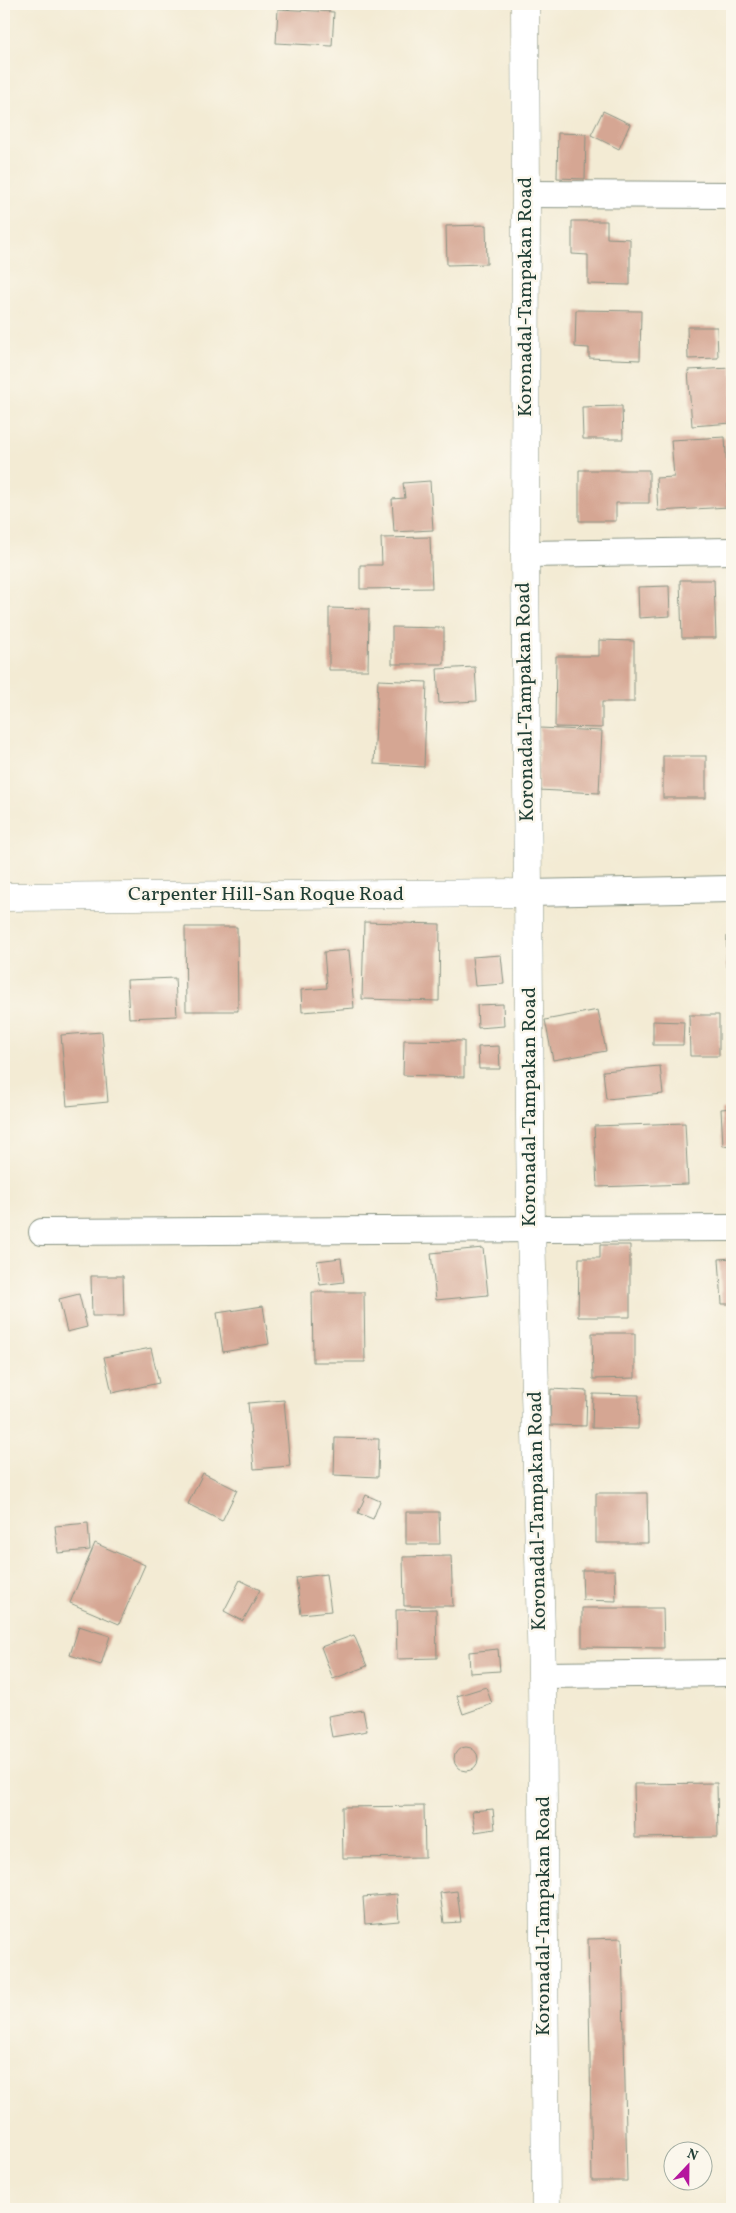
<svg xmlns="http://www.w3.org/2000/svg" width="736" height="2213" font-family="Vollkorn,serif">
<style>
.building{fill:#d5a693}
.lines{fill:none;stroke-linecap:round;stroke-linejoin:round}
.street-casing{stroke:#899484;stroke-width:28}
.secondary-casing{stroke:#899484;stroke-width:29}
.street{stroke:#fff;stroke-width:26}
.secondary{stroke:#fff;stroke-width:28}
.labels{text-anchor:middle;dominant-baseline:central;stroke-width:5;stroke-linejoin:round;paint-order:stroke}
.street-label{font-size:20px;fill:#1f3d34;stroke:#fbf7ec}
</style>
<rect width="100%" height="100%" fill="#fbf7ec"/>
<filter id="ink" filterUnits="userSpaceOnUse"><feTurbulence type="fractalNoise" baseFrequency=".02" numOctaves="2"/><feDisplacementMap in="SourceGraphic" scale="10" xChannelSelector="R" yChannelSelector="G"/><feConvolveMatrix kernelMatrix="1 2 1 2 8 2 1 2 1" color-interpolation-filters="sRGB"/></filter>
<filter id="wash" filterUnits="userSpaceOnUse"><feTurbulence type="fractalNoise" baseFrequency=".0096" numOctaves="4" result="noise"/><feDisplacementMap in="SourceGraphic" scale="20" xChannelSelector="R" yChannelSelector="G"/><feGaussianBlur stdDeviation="1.12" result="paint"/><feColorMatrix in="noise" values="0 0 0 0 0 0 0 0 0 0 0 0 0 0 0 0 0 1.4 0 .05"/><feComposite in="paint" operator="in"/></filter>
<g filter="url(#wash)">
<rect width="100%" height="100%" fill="#f3ebd4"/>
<g id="blocks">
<g class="building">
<path d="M278,9L334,12L332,46L276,43Z"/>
<path d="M603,111L630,124L619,149L591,135Z"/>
<path d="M558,133L586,134L585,179L557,178Z"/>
<path d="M572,221H607V238L630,239V285L588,284V255L572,254Z"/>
<path d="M486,225L487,264L447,265L446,226Z"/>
<path d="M576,310L641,311L640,360L589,358V348L575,347Z"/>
<path d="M687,327H717L718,358L688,359Z"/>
<path d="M732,368V423L692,426L688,370Z"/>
<path d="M622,406L623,439H583L582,407Z"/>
<path d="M725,437L729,507L658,511L656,478L674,477L671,440Z"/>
<path d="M579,470H649V503H616V521H579Z"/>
<path d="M430,481L433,530L394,532L392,499L405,498L403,483Z"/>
<path d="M430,537L432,588L360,589V565H382L381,538Z"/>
<path d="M680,580H714L716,638H682Z"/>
<path d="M669,586L670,616L639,618L638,587Z"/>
<path d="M329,608L369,609L368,670H329Z"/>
<path d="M392,627L444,628V664H392Z"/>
<path d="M599,640L634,641V702H602V728L555,727L556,656H599Z"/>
<path d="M475,667L477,701L439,703L437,669Z"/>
<path d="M378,680L427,682L424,767L374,764Z"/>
<path d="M540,728L602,731L599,793L538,790Z"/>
<rect x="663" y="756" width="43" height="42"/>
<path d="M364,922L440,924L439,1001L362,999Z"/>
<path d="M185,927H237L238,1011H186Z"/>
<path d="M727,936H732V967H726Z"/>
<path d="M349,950L354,1008L302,1012L301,990L327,988L324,952Z"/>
<path d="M501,955L504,984L475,986L472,957Z"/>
<path d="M175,978L177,1016L129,1018L127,980Z"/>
<path d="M503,1004L504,1026L478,1028L477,1005Z"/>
<path d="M598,1010L606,1051L553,1060L545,1020Z"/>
<path d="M689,1015H719V1056H690Z"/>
<path d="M653,1021L684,1022L683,1045H653Z"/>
<path d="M102,1032L108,1102L67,1106L61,1035Z"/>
<path d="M404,1040L464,1041V1077L403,1075Z"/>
<path d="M499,1046L500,1069H479L478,1047Z"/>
<path d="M660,1066L663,1094L606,1099L603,1071Z"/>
<path d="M732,1108V1145L723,1146L721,1109Z"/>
<path d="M685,1123L688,1184L597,1187L594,1126Z"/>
<path d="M600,1245H630V1317H578L579,1258H600Z"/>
<path d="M483,1248L488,1295L436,1300L431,1253Z"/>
<path d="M341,1258L344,1282L320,1285L317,1261Z"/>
<path d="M732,1258V1304H722L719,1259Z"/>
<path d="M91,1276H123L124,1316H92Z"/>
<path d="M312,1292H364L365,1362H313Z"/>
<path d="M79,1294L87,1327L67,1332L59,1299Z"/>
<path d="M263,1306L269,1344L223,1352L217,1313Z"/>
<path d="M592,1333H635V1378L593,1379Z"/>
<path d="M151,1348L159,1383L112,1393L104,1357Z"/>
<path d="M551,1389L587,1391L586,1426L550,1425Z"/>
<path d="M593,1394L639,1395L638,1429L592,1428Z"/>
<path d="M284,1400L290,1466L254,1469L248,1403Z"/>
<path d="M335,1438L379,1439L378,1477L334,1475Z"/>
<path d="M203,1473L237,1490L222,1521L188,1504Z"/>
<path d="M596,1493H647L648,1543H596Z"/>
<path d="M366,1495L380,1501L373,1519L358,1513Z"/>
<path d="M406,1512H439L440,1544H406Z"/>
<path d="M88,1523L90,1550L58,1553L55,1526Z"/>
<path d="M95,1543L145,1565L119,1624L70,1603Z"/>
<path d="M451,1556L453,1606H404L403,1557Z"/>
<path d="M582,1570H615L616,1601L583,1600Z"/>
<path d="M326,1574L331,1611L301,1614L296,1578Z"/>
<path d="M240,1580L260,1590L243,1621L224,1611Z"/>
<path d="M582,1608H663L664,1648L582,1647Z"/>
<path d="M436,1609L437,1658L397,1659L396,1610Z"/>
<path d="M79,1626L110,1636L101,1665L70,1655Z"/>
<path d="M354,1635L367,1666L333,1679L321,1647Z"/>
<path d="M498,1649L500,1671L470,1673L469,1652Z"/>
<path d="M486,1687L492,1704L463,1714L457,1696Z"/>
<path d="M363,1710L367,1731L332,1737L328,1716Z"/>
<circle cx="466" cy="1759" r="12"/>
<path d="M717,1783L718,1837L635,1838L634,1784Z"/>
<path d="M424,1806L425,1857L343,1858L342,1807Z"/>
<path d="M493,1809L495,1829L475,1832L472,1811Z"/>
<path d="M457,1891L461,1922L444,1923L440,1893Z"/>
<path d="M397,1894L399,1921L365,1924L363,1897Z"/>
<path d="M622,1938L627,2181H592L588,1939Z"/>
</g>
</g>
</g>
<g filter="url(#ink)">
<use href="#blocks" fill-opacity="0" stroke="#899484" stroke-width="1"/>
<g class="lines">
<defs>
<g id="street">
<path d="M526,194L732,195"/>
<path d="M525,554L732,551"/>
<path d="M528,893L732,889"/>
<path d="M42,1232L732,1228"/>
<path d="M542,1675L732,1673"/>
</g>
<g id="secondary">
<path d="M525,4L526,194L525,554L531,1228L542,1675L546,2209"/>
<path d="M4,897L528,893"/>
</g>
</defs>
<use href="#street" class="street-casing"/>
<use href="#secondary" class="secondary-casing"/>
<use href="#street" class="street"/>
<use href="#secondary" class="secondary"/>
</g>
</g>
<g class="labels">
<g class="street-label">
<text transform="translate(526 297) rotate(-90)">Koronadal-Tampakan Road</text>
<text transform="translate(526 702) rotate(-91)">Koronadal-Tampakan Road</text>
<text x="266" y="895">Carpenter Hill-San Roque Road</text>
<text transform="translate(530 1107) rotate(-90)">Koronadal-Tampakan Road</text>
<text transform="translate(538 1511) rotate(-91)">Koronadal-Tampakan Road</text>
<text transform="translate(544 1916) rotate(-90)">Koronadal-Tampakan Road</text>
</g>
</g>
<rect width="736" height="2213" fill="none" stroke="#fbf7ec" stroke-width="20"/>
<g transform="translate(688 2166) rotate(22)"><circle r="24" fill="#fbf7ec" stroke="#a3ada2"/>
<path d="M0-4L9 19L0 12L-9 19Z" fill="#b5179e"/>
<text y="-8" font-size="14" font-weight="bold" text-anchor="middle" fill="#1f3d34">N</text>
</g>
</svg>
